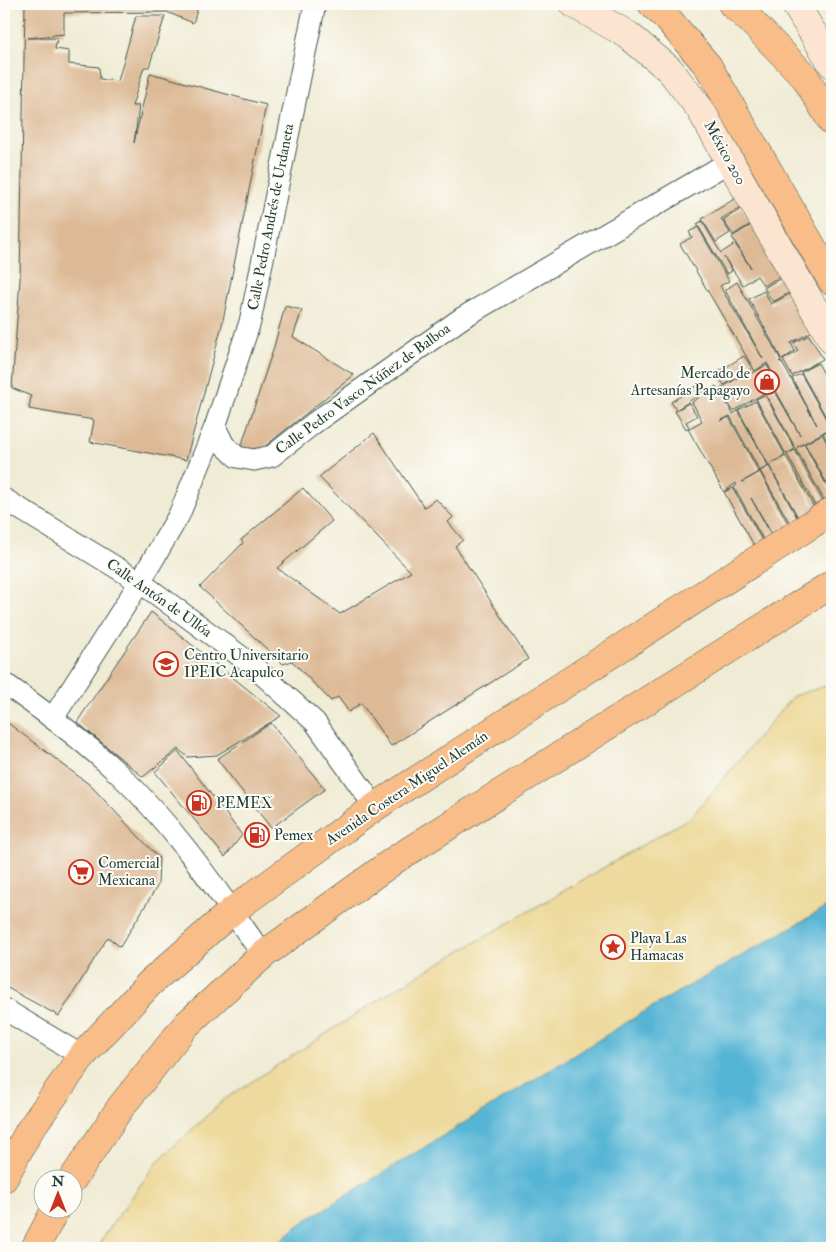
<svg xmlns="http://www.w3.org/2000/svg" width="836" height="1252" font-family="'IM FELL Double Pica',serif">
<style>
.sand{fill:#eeda9e;stroke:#868c69}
.water{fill:#57b5d5;stroke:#3b7984}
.building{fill:#ddba96}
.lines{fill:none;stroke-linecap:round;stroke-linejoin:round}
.street-casing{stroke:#3e574c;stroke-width:23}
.secondary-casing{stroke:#3e574c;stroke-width:29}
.primary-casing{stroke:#3e574c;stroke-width:29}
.street{stroke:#fff;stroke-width:21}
.secondary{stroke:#fce5d0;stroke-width:28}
.primary{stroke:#f8bd89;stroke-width:28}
.labels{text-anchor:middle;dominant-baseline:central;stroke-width:4;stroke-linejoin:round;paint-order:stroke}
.street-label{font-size:15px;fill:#1f3d34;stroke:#fdfcf7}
.poi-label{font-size:15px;fill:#1f3d34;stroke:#fdfcf7;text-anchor:start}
</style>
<rect width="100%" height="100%" fill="#fdfcf7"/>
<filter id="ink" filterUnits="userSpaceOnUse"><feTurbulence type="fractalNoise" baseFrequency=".02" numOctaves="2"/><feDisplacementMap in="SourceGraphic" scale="10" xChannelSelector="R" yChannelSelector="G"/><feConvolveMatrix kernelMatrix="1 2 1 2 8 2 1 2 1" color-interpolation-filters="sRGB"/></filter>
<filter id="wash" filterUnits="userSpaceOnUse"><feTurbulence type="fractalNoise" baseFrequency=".0096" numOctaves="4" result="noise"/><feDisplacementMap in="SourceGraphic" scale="20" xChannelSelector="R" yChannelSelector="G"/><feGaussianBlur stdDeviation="1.12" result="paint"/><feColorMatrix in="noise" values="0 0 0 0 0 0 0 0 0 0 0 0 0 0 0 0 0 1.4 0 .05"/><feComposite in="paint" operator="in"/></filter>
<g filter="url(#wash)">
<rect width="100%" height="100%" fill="#f0ebd4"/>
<path class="sand" d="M832,684V904L647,1010L300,1224L272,1248H100L101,1240L157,1162L225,1099L395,989L691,817L793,696Z"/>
<path class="water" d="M832,904V1248H272L300,1224L647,1010Z"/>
<g id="blocks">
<g class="building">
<path d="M25,4H199L193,23L167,12L64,13V34L27,38H57L55,49L69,51V64L99,67L100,79L118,81L136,16H165L149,67H144L132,106H139L134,143L150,73L266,105L222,325L186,460L90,442L94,420L29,409L31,396L12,388L20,280Z"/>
<path d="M736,198L741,207L721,219L730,233L716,242L702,219Z"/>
<path d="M742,208L751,224L733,235L723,220Z"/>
<path d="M702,221L721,253L735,244L751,268L732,237L751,225L783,274L764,286L757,276L743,285L724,257L732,271L727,274L697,224Z"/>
<path d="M698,227L729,281L720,286L763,359L725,290L737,282L781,360L779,362L781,361L817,425L792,378L801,374L831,428L797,447L804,444L832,495V500L826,503L765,393L733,411L720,389L739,377L724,385L716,373L744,356L752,368L748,371L750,374L767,365L778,386L773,388L800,435L775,389L780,386L767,363L755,371L680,244L692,237L689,232Z"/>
<path d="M784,276L792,291L773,302L764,288Z"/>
<path d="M799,289L820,327L791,343L795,351L782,360L749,299L764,291L771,304Z"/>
<path d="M285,306L302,310L293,337L354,375L253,456L241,447L274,347Z"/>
<path d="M809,335L823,359L792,376L783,360L798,351L794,343Z"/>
<path d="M818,363L832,389V426H831L801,372Z"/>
<path d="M701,383L706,390L676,410L671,402Z"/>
<path d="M716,386L733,414L738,411L768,466L760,471L730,416L720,421L729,417L759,472L742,482L760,472L790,527L773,536L751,498L772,536L764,541L734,487L737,485L736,483L724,492L688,429L702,421L692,402Z"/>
<path d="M765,395L795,449L786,454L756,399Z"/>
<path d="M756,401L785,455L770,464L786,456L816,511L799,519L738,410Z"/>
<path d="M689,403L697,416L686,422L689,427L686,429L675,411Z"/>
<path d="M831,429L832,431V450L823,433Z"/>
<path d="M374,433L424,507L436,499L453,517L448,522L463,540L455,546L528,659L391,746L361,703L349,712L338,697L331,701L292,661L283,664L200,587L243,543L241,540L303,488L332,521L277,568L340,614L411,572L319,477Z"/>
<path d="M822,434L832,452V493L805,444Z"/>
<path d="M795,450L825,505L817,509L787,454Z"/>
<path d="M769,466L799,521L791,525L760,471Z"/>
<path d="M733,488L763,542L755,547L724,492Z"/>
<path d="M151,612L281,716L217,755L188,757L178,749L143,777L77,722Z"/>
<path d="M4,720L90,785L159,858L158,885L120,947L108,937L59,1016L4,986Z"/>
<path d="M271,723L325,789L271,828L217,759Z"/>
<path d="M178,751L242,835L225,857L155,772Z"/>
</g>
</g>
</g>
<g filter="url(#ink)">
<use href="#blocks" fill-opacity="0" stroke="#3e574c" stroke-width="1"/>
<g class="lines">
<defs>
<g id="street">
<path d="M215,427L224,445L237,457L254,460L272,456L314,423L462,318L729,162"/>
<path d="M4,499L140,582L251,664L315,722L375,807"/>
<path d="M4,683C44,711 84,741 120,775C175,827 219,893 263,955"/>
<path d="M53,718L140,582L179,515L215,427L250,322L315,4"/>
<path d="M4,1009L82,1056"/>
</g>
<g id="secondary">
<path d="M574,4L628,35L670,70L700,109L832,340"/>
<path d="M795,4L832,64"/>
</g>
<g id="primary">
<path d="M652,4L666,17L708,66L832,281"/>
<path d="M732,4L750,20L805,77L832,122"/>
<path d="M4,1178L29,1131L82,1056L150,983L232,911L375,807L832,511"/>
<path d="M72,1180L120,1108L186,1025L263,955L396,859L832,584"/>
<path d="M35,1248L55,1210"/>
</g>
</defs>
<use href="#street" class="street-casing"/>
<use href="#secondary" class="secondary-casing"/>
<use href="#primary" class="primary-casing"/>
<use href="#street" class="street"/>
<use href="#secondary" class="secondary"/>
<use href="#primary" class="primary"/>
</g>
</g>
<defs>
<symbol id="shop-ring" viewBox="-11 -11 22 22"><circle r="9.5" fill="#fdfcf7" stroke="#c8321e" stroke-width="1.5"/><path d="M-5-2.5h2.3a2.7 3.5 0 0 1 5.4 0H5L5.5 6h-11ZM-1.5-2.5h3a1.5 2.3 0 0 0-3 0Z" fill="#c8321e"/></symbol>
<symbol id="school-ring" viewBox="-11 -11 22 22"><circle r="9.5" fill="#fdfcf7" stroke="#c8321e" stroke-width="1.5"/><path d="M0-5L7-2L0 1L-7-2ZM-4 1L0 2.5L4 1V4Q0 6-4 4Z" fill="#c8321e"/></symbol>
<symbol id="fuel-ring" viewBox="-11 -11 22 22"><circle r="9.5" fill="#fdfcf7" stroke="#c8321e" stroke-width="1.5"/><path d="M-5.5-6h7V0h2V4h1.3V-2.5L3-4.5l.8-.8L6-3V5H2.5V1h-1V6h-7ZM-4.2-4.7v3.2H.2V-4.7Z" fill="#c8321e"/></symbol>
<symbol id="supermarket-ring" viewBox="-11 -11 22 22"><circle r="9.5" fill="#fdfcf7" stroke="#c8321e" stroke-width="1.5"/><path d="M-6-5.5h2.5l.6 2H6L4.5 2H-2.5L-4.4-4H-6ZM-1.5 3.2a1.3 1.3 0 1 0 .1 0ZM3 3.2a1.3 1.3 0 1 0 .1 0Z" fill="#c8321e"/></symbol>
<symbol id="sight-ring" viewBox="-11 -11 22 22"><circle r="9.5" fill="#fdfcf7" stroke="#c8321e" stroke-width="1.5"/><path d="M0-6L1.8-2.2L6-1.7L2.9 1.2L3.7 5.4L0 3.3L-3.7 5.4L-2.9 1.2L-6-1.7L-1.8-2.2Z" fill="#c8321e"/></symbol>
</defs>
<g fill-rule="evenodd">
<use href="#shop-ring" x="753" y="368" width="28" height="28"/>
<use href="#school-ring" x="152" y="650" width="28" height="28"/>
<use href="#fuel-ring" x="185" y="789" width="28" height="28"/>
<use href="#fuel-ring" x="243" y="821" width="28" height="28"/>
<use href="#supermarket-ring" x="67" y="858" width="28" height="28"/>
<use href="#sight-ring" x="599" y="933" width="28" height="28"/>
</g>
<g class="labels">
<g class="street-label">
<text transform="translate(725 153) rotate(61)">México 200</text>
<text transform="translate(271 217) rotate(-79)">Calle Pedro Andrés de Urdaneta</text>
<text transform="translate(363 389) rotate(-36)">Calle Pedro Vasco Núñez de Balboa</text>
<text transform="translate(159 598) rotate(35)">Calle Antón de Ullóa</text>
<text transform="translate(407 788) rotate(-34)">Avenida Costera Miguel Alemán</text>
</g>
<g class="poi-label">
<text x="750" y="373" text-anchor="end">Mercado de<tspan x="750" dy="17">Artesanías Papagayo</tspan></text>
<text x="184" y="655">Centro Universitario<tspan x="184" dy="17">IPEIC Acapulco</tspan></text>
<text x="216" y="803">PEMEX</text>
<text x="274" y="835">Pemex</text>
<text x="98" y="863">Comercial<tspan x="98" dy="17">Mexicana</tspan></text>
<text x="630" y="938">Playa Las<tspan x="630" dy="17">Hamacas</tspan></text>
</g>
</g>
<rect width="836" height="1252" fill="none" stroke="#fdfcf7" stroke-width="20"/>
<g transform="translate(58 1194)"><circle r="24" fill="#fdfcf7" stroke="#a4b0a9"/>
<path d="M0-4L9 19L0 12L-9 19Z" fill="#c8321e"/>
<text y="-8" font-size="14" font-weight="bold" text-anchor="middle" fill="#1f3d34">N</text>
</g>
</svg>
